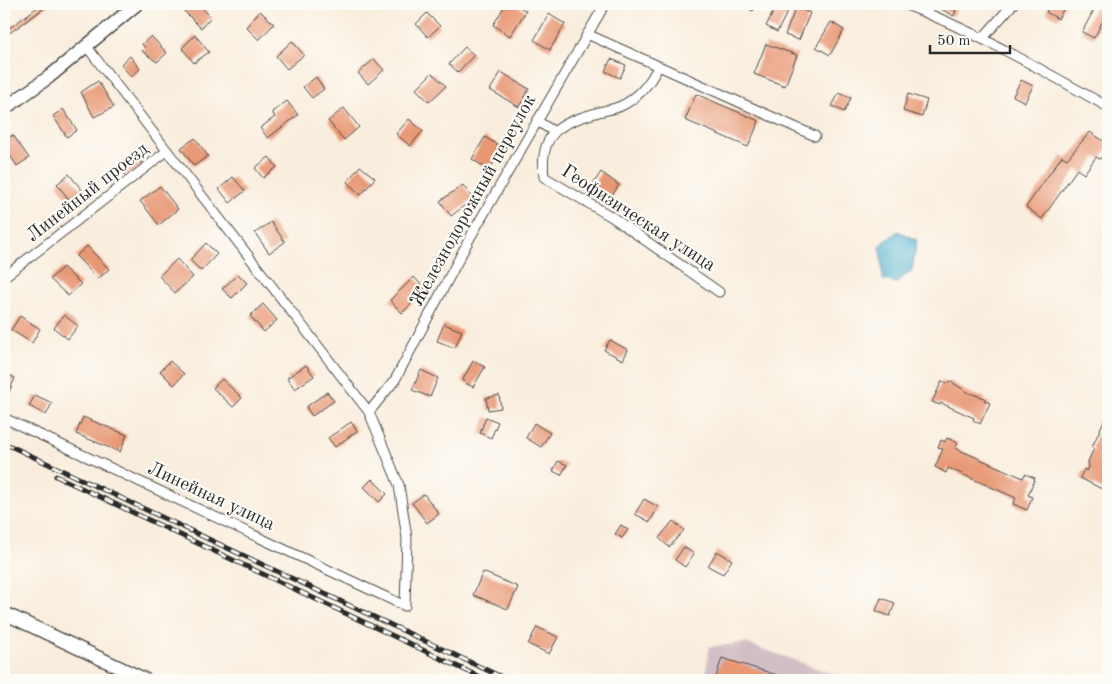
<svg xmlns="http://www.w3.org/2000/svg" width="1112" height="684" font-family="'Old Standard TT',serif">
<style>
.industrial{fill:#d2bec5}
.water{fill:#50adce;stroke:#3e6c7c}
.building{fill:#e89773}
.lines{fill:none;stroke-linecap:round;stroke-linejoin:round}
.street-casing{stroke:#4a4846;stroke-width:11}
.secondary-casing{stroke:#4a4846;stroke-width:15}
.street{stroke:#fff;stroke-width:9}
.secondary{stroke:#fff;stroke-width:12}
.rail-casing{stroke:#2b2b2b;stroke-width:5}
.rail{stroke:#fdfcf7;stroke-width:3;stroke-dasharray:9;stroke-linecap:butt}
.labels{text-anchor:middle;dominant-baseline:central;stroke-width:4.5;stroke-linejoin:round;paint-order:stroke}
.street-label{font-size:19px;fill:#2b2b2b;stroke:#fdfcf7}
</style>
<rect width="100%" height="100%" fill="#fdfcf7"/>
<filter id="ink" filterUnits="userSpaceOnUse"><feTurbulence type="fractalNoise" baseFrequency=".02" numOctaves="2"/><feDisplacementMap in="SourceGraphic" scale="10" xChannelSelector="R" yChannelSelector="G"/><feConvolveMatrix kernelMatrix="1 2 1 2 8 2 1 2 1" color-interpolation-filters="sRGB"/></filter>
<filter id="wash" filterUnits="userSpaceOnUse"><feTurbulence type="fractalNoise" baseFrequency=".0096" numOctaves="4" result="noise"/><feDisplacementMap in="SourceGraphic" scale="20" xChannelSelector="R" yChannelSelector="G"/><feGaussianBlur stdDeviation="1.12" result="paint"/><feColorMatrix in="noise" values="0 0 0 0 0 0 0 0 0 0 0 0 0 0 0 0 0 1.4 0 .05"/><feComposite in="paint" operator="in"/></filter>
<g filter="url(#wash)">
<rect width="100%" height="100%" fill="#f9eddd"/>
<path class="industrial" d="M745,643L851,680H705L709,647Z"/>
<path class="water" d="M898,231L917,240L912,270L897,283L883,280L880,245Z"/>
<g id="blocks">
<g class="building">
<path d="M42,4H50L4,37V32Z"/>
<path d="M182,4H198L211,17L201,28L179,6Z"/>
<path d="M506,4H515L526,11L510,36L493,25Z"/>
<path d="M739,4H756L753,11Z"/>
<path d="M943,4L956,10L954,16L941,9Z"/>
<path d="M1050,4H1066L1058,19L1046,12Z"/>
<path d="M1097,4L1108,9V11L1094,38L1082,32Z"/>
<path d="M777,5L788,11L777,32L766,26Z"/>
<path d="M796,7L810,13L799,40L785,35Z"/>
<path d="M260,11L274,24L259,40L246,27Z"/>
<path d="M427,13L440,26L428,37L416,24Z"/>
<path d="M549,14L565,24L550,50L534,40Z"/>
<path d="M831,22L844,30L830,55L816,47Z"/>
<path d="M195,35L209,52L194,63L182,48Z"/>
<path d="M151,36L167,53L157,62L142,51L145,48L142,44Z"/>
<path d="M292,41L304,55L287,69L276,56Z"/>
<path d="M766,44L797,55L785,86L754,74Z"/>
<path d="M465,47L474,55L458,72L449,64Z"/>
<path d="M130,56L140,69L131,77L121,64Z"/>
<path d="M374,59L384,70L368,84L358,73Z"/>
<path d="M611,59L626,65L620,78L605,71Z"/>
<path d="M501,72L529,89L519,107L490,90Z"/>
<path d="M432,73L446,86L429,102L416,89Z"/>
<path d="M316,77L324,89L312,98L303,87Z"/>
<path d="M1021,80L1033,86L1025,102L1013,96Z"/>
<path d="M98,81L114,107L94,117L81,92Z"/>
<path d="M839,93L851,98L844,112L832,106Z"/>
<path d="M696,94L759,121L748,147L685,120Z"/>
<path d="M908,94L927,100L922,117L903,111Z"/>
<path d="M287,101L298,115L268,138L260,128L275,117L272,112Z"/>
<path d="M344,108L359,127L344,140L328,121Z"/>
<path d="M63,109L77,130L67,137L53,116Z"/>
<path d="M409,119L423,131L410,146L396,134Z"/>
<path d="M1090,132L1108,144V148L1100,159L1096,157L1084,174L1077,169L1042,219L1026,207L1062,156L1067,159Z"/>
<path d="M13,135L29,158L17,166L4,146V141Z"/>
<path d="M485,137L503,148L489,170L472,159Z"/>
<path d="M195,138L208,156L194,166L181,148Z"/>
<path d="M136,154L143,166L126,176L119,165Z"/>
<path d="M269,157L277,167L263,178L255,168Z"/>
<path d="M360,166L375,178L361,195L347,182Z"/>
<path d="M601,172L619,185L609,200L591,187Z"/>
<path d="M69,174L82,190L69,200L57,184Z"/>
<path d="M233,177L245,191L230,203L219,189Z"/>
<path d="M463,185L473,199L451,216L440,201Z"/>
<path d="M160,186L178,209L159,225L140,201Z"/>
<path d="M271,222L285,242L269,253L255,233Z"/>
<path d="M206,243L217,254L201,271L190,260Z"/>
<path d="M87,246L109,269L98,279L76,256Z"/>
<path d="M177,259L193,277L175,293L159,276Z"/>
<path d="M63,267L81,284L68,296L50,279Z"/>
<path d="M238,274L247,283L232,298L222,289Z"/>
<path d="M414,277L426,290L402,313L390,300Z"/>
<path d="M263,304L277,320L264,332L250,316Z"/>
<path d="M64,315L78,326L68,339L54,328Z"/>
<path d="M20,316L40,329L32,343L11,330Z"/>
<path d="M444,324L462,331L455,348L437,341Z"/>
<path d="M610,340L628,350L623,360L604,350Z"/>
<path d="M170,361L184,374L174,385L160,371Z"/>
<path d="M473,361L485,367L473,387L462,381Z"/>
<path d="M306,365L314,376L295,389L287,378Z"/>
<path d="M421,370L438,378L430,397L412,390Z"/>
<path d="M4,373L15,378L9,392L4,389Z"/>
<path d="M222,379L242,398L233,407L213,388Z"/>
<path d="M942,381L948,384L950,381L969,393L985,398L984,400L990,403L980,424L973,420L974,418L941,403L940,405L932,402Z"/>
<path d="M327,392L334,401L312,416L306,407Z"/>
<path d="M35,395L52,403L46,415L29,406Z"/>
<path d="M499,395L501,408L488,410L486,398Z"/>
<path d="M1108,412L1107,467L1108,492L1080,478L1084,469L1087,471L1089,467L1088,462L1094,448L1092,447Z"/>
<path d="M83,417L127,435L120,452L76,434Z"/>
<path d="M486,417L498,422L491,438L480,433Z"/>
<path d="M351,422L357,431L335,447L328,438Z"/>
<path d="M534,423L550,433L541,447L526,438Z"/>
<path d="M947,438L958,443L955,448L1023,478L1025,474L1035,478L1028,495L1032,497L1027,510L1013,504L1016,498L948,468L946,473L935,467L943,449L938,447L941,440L945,442Z"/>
<path d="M558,461L567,465L561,475L553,471Z"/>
<path d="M372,479L387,494L379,502L364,487Z"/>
<path d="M424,494L439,514L427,523L412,503Z"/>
<path d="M644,499L658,507L650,522L635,514Z"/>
<path d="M673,521L684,530L669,547L659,538Z"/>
<path d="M621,525L628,530L622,538L615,534Z"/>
<path d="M684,547L694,554L685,567L675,560Z"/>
<path d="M717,551L732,560L723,574L708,566Z"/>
<path d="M483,572L518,587L508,609L473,595Z"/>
<path d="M881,598L895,603L890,616L876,611Z"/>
<path d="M537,627L558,637L549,654L528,644Z"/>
<path d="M722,658L793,680H715Z"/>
</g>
</g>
</g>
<g filter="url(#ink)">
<use href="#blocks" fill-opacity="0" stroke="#4a4846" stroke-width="1"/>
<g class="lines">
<defs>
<g id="street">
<path d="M904,4C975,31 1042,70 1108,107"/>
<path d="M587,34L815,136"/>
<path d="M982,39L1013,4"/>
<path d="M658,67C650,83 638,98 621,106C615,109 606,110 599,112C561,123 539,131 544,177L612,217L719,292"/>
<path d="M537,121L553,131"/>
<path d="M4,277L167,151"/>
<path d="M369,412L395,380L471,236L605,4"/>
<path d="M4,418L405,606L407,538L399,485L369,412L87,47"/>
</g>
<g id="secondary">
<path d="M4,109L49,77L137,4"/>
<path d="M4,613L146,680"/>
</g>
</defs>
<use href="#street" class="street-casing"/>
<use href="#secondary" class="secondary-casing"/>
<use href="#street" class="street"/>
<use href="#secondary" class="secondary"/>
<defs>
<g id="rail">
<path d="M4,443L508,680"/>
<path d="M56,476L486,680"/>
</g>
</defs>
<use href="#rail" class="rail-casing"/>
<use href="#rail" class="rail"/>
</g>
</g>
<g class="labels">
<g class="street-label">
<text transform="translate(88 193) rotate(-38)">Линейный проезд</text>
<text transform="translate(474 201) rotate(-61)">Железнодорожный переулок</text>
<text transform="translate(638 219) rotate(33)">Геофизическая улица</text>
<text transform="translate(211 497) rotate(25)">Линейная улица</text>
</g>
</g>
<rect width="1112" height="684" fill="none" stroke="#fdfcf7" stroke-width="20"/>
<path d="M930 45v8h80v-8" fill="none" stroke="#2b2b2b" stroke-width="2.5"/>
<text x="937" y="45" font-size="15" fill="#2b2b2b" stroke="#fdfcf7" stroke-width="4" paint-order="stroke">50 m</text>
</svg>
